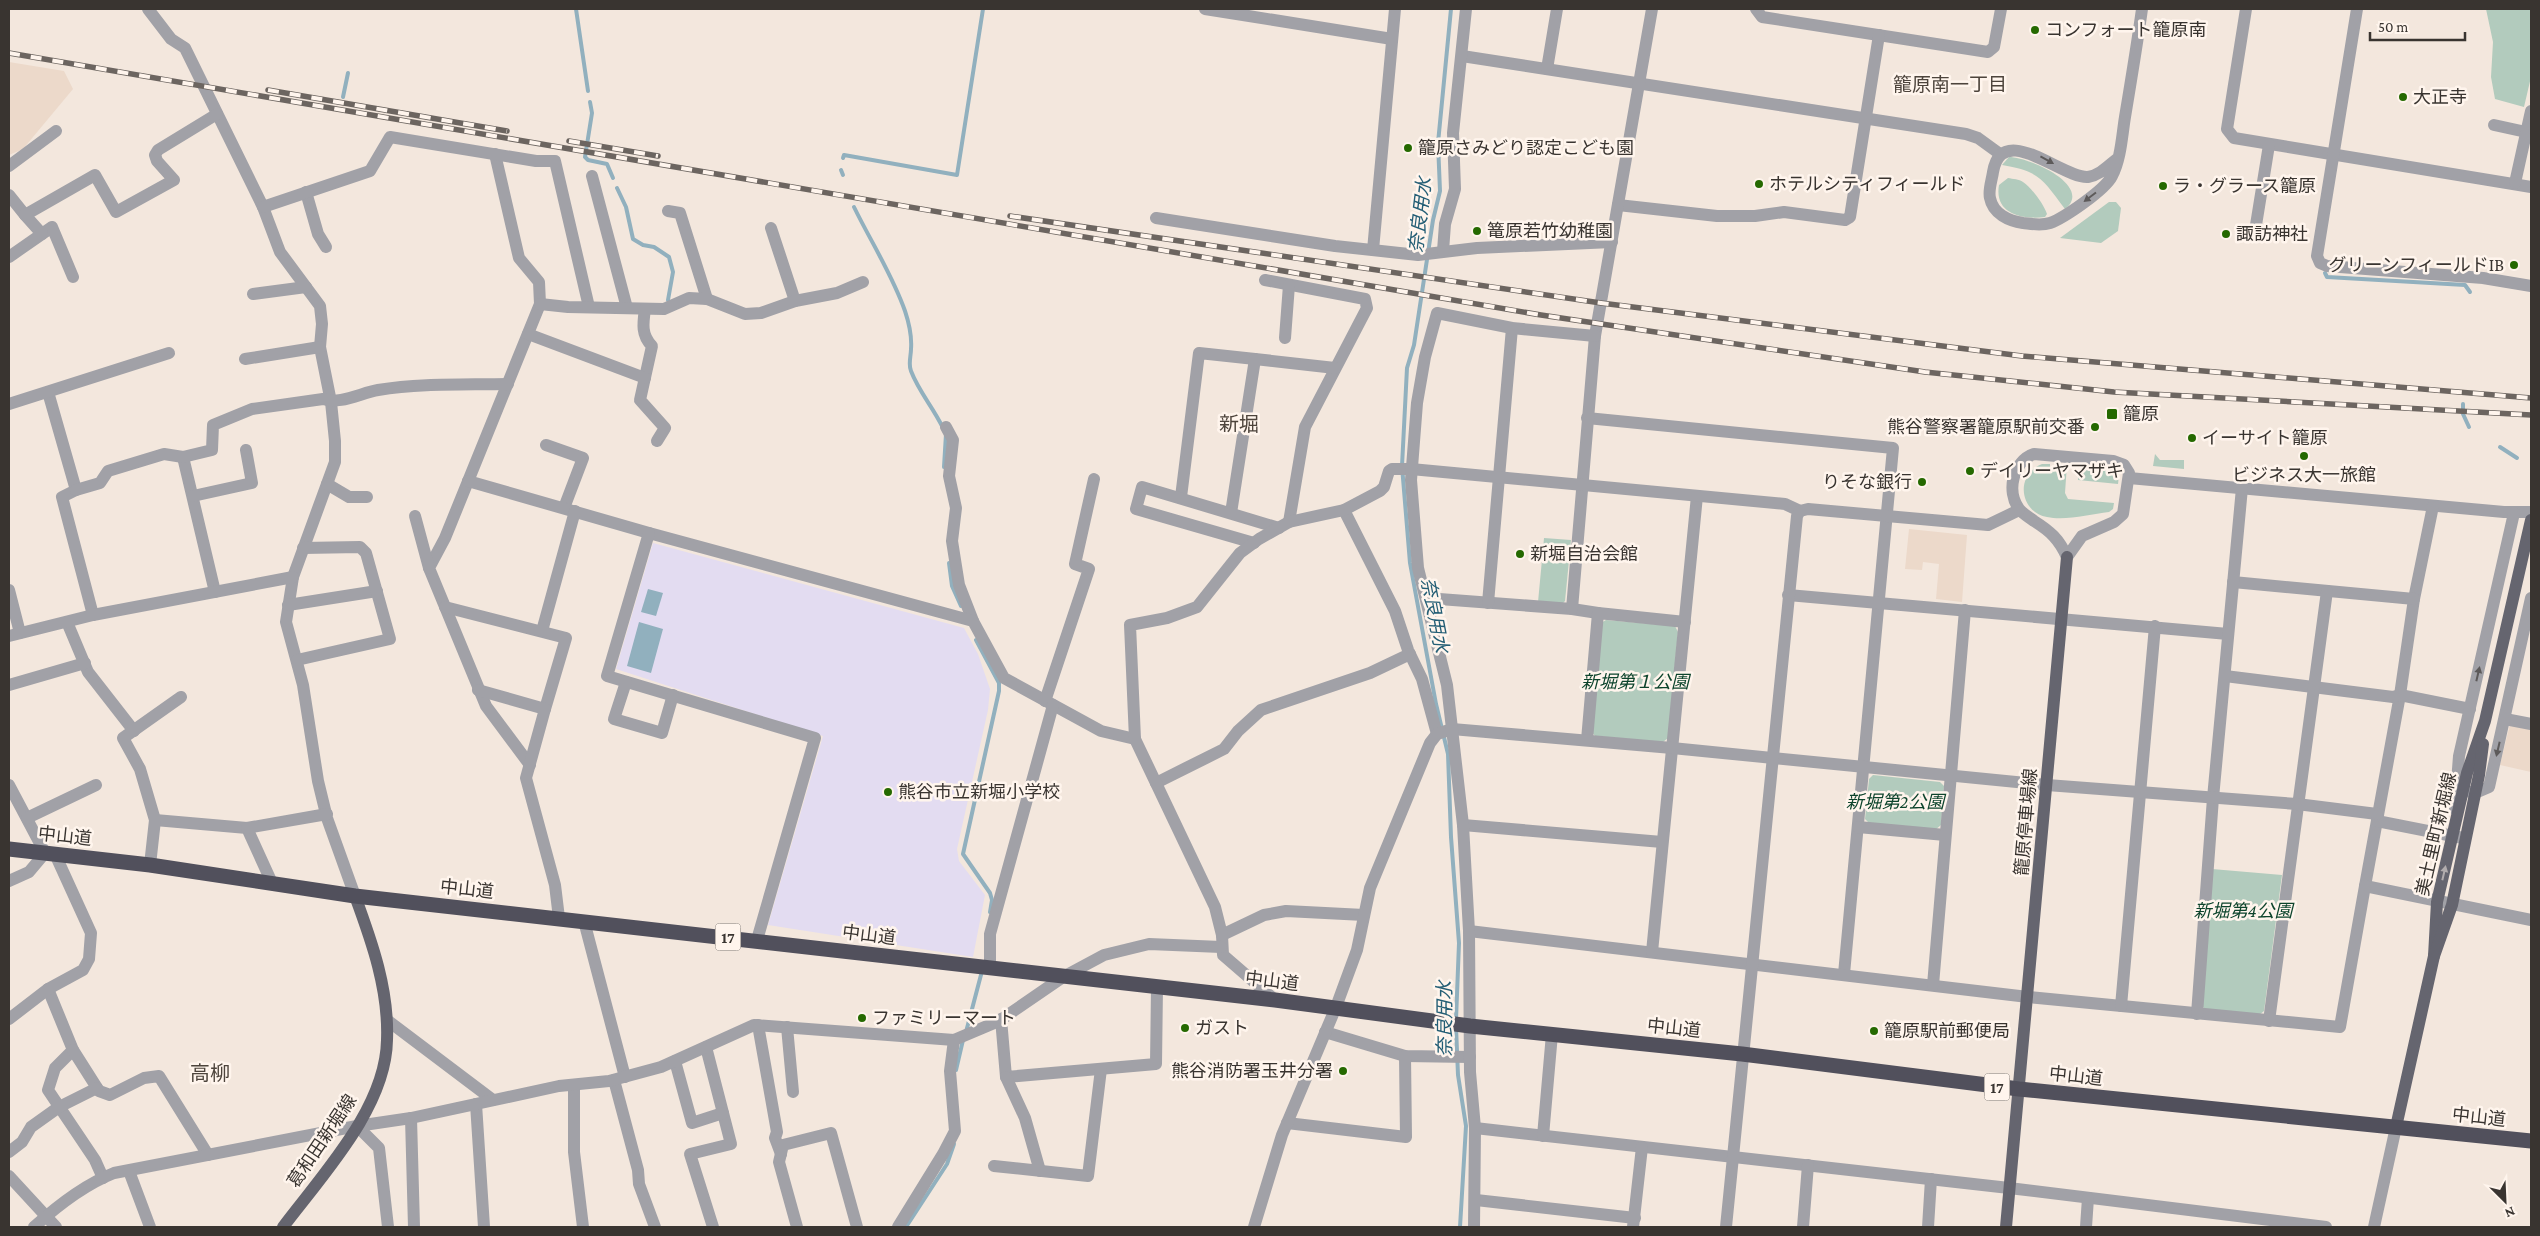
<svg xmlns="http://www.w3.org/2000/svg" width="2540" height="1236" font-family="'Crimson Pro','Noto Sans JP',serif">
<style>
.built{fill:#ecd9ca}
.education{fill:#e3dcf1}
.green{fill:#b2cbbd}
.water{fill:#91b0be}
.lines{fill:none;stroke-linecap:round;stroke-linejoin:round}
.stream{stroke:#91b0be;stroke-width:4}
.minor{stroke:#a1a1a7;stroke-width:12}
.major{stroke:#65656f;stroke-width:12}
.highway{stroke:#51505c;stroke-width:15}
.rail-casing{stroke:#6c6560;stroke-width:5.5}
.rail{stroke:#fff5ed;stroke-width:4;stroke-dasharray:11;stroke-linecap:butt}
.oneway{fill:#5d5a5a}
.oneway2{fill:#b2adae}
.poi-dot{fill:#256900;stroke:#fff5ed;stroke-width:2}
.labels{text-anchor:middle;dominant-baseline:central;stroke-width:5;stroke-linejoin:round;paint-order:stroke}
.shield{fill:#fff5ed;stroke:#746e69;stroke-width:1}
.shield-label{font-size:16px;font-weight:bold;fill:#393430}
.poi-label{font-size:18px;fill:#393430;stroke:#fff5ed;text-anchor:start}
.park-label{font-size:18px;font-style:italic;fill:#0d442c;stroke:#fff5ed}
.street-label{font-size:18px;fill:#393430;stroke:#fff5ed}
.neighbourhood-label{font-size:19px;fill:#4d443c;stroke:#fff5ed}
.water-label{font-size:19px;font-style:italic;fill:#245e75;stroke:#fff5ed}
.quarter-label{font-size:20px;fill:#4d443c;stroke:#fff5ed}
</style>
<rect width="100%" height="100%" fill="#f3e7dd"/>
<g class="built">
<path d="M9,62L64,71L73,89L23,149L9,155Z"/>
<path d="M1909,529L1967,535L1962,602L1936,599L1939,564L1923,562L1922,570L1905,569Z"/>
<path d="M2510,724L2531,727V772L2500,765Z"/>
</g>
<path class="education" d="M653,543L964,628L978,654L990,689L988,710L957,849L959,861L985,895L973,957L768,925L823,736L616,669Z"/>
<g class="green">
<path d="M2486,9H2531V77L2524,107L2495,99L2491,77L2493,42Z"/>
<path d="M2009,157C2029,157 2094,186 2065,209C2043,180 2040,171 2002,165Z"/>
<path d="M2008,178C2013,179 2019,179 2023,182C2032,188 2044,205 2047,214L2045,217C2021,220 1994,213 1999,185Z"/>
<path d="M2109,202H2116L2121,208L2118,231L2101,243L2060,238Z"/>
<path d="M2155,454L2160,460H2184V469L2153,466Z"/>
<path d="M2042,464H2050V471L2063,472L2065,464H2067L2065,493L2068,499L2114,503L2113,509L2109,512C2090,514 2066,521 2047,517C2019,512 2015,474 2042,464Z"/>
<path d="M2082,465L2113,468L2119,475L2118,484L2078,480L2079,467Z"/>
<path d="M1544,538L1571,540L1565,601L1561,605L1538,602Z"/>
<path d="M1606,620L1675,626L1678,632L1668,738L1663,742L1595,736L1591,731L1601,623Z"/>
<path d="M1873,775L1940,782L1944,786L1941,825L1935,830L1870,824L1865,819L1869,779Z"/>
<path d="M2212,869L2282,875L2264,1011L2259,1015L2205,1009L2201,1005Z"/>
</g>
<g class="water">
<path d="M648,589L663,593L656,616L641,612Z"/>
<path d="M639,622L663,629L651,673L627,666Z"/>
</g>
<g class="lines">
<g class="stream">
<path d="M576,9L588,91"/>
<path d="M1451,9L1438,143L1440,191L1433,220L1414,345L1407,368L1402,466L1410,563L1436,704L1448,754L1451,837L1459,943L1456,1020"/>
<path d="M343,97L348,73"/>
<path d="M590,102L592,113L585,157L588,160L607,164L613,178"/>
<path d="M843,158L844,155L957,175L983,9"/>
<path d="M841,170L843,175"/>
<path d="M617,188L626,207L633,239L643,245L654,247L669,257L673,272L668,300"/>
<path d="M854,207C871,242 892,274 905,311C909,323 912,336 911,349C911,356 908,364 911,371C919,392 933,407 943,428"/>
<path d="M2325,273L2327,277L2465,285L2470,292"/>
<path d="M2463,404V414L2469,427"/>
<path d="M2500,447L2517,458"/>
<path d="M944,467L946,434"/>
<path d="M949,563L952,586L961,606"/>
<path d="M976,640L999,683V691L963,854L990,893L992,900L990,912"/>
<path d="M1456,1027L1458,1075L1466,1126L1460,1227"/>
<path d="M966,1032L982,971"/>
<path d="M956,1070L963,1040"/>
<path d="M906,1227L947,1164L954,1144"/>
</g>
<g class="minor">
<path d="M148,9L171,39L185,48L263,207L280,252L320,306L322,324L320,347L331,402L335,441V462L293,577L286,622L303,685L318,781L327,818L355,896"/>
<path d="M1205,9L1392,39"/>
<path d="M1756,9L1762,17L1988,52L1994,47L2001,9"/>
<path d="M2246,9L2227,129L2234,138L2531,187"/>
<path d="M2357,9L2317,256L2320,263L2327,266L2483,278L2531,286"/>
<path d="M1462,56L1966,134L1978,138L2000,154"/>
<path d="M1547,69L1557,9"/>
<path d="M2494,125L2526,132"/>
<path d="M495,154L519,258L539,282L540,304L445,538L429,568L486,706L530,765"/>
<path d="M2117,159C2108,166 2100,175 2088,177C2063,179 2002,120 1993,172C1992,180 1988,190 1990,198C1993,214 2009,221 2023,223C2032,224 2041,226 2050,223C2064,218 2105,190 2112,176C2121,159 2122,135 2125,117C2131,81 2137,45 2142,9"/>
<path d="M9,166L56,131"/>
<path d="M592,176L627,308"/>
<path d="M2515,183L2531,111"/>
<path d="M306,192L318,234L326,247"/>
<path d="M9,195L25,215"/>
<path d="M1618,205L1717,216H1755L1784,212L1845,220L1850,217L1879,35"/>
<path d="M263,207L370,171L390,137L536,161H555L589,307"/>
<path d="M668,211L680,213L707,299"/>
<path d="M1156,218L1335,246L1418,255L1477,248L1612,242"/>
<path d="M2256,225L2269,145"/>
<path d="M771,228L795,301"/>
<path d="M42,234L52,227L73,277"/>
<path d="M1373,250L1395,9"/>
<path d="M1443,251L1445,224L1455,189L1453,133L1466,9"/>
<path d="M9,257L42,234L25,215L95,175L116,212L174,180L157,161L155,155L158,150L217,114"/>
<path d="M1265,280L1365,299L1367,308L1305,427L1289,522"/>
<path d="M253,294L306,287"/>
<path d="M540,304L568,307L664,309L689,298L707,299L745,314L761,313L795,301L837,293L863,282"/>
<path d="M645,309C643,323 641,335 652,346L640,400L665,428L657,441"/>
<path d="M528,334L645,378"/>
<path d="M1285,338L1289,285"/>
<path d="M245,359L320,347"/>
<path d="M48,392L76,490L62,497L93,615"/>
<path d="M9,404L169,353"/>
<path d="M1587,418L1893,448L1844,974"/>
<path d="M946,427L953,440L949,476L956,508L952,541L959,585L973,621"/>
<path d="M546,445L583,458L564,508"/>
<path d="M2034,454L2113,461L2124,465L2129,473L2123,514L2114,522L2082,536L2067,557C2059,539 2050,531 2034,521C2029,517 2023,514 2019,509C2006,491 2013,461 2034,454Z"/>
<path d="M183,457L215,592"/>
<path d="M2129,478L2504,512H2531"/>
<path d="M468,481L649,533L973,621L1004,678L1101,731L1135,739"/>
<path d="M327,484L349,497H367"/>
<path d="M76,490L100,483L108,471L164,454L183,457L212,450L213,425L252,409L323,399C339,405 361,393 378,390C421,383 464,385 508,384"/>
<path d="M193,496L252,483L246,450"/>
<path d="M1181,497L1199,353L1255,359"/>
<path d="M2433,506L2414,599L2400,695L2365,886L2531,920"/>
<path d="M1344,510L1395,611L1408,650L1422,679L1437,734"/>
<path d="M1231,513L1255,359L1335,368"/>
<path d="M415,516L429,568"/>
<path d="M649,533L607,676L815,738L757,940"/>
<path d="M1254,543L1136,509L1142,487L1279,528"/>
<path d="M2233,582L2414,599"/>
<path d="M9,590L20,633"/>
<path d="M1788,595L2228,634"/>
<path d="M1426,598L1572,609L1598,613"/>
<path d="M1488,603L1512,328"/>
<path d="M288,605L377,591"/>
<path d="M445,607L566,638L545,709"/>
<path d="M1572,609L1595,336L1652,9"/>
<path d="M67,622L88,672L134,731"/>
<path d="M542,631L575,511"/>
<path d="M9,636L93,615L293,577"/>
<path d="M297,660L390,639L366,553L360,547L303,548"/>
<path d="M2225,676L2393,697L2400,695L2470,709"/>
<path d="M626,682L614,719L662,733L673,695"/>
<path d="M9,685L85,663"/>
<path d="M478,690L545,709L526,778L555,885L559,918"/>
<path d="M1045,701L1089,569L1075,564L1094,479"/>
<path d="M2505,719L2531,724"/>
<path d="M1587,740L1598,613L1685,622"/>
<path d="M1156,783L1224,749L1238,731L1261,710L1370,673L1410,654"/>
<path d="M9,785L45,853L29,872L9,881"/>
<path d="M2466,791L2475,793L2489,787L2531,598"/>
<path d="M2455,809L2459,756L2514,513"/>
<path d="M27,818L96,785"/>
<path d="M155,820L247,828L272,883"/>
<path d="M2377,821L2463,838"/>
<path d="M1463,825L1662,842"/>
<path d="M1858,827L1945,835"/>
<path d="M247,828L327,814"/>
<path d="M150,865L155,820L140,769L123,738L181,697"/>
<path d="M584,921L625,1077"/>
<path d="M1469,931L2028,997L2340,1027L2365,886"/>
<path d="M1222,935L1264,915L1286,911L1364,915"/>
<path d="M1652,952L1697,496"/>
<path d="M990,969V934L1053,705"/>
<path d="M1933,985L1965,610"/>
<path d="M48,989L73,1050L55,1068L48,1090L95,1160L103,1178"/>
<path d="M1275,1000L1223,955L1222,935L1215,907L1135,739L1130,625L1167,618L1197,607L1240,553L1259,539L1289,522L1344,510L1380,491L1384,487L1389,471L1392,469H1411L1785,504L1800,511"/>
<path d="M2121,1006L2155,626"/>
<path d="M2197,1014L2213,798L2242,488"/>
<path d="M9,1019L48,989L83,970L89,959L91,933L55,854"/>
<path d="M1001,1019L1006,1077L1156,1064L1157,987"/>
<path d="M387,1020L493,1100"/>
<path d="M2269,1021L2327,591"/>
<path d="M758,1025L777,1132L775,1138L781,1154"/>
<path d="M787,1027L793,1092"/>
<path d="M1325,1032L1405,1056L1470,1057"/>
<path d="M706,1047L731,1144L690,1154L713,1227"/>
<path d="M73,1050L99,1091L110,1095L144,1078L159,1076L208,1155"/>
<path d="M675,1061L692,1123L723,1113"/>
<path d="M1006,1077L1025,1118L1040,1171"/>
<path d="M614,1080L638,1170L639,1184L655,1227"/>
<path d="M574,1085V1152L583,1227"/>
<path d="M476,1104L484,1227"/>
<path d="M411,1118L414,1227"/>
<path d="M1287,1123L1406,1137L1405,1056"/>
<path d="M357,1126L379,1148L388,1227"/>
<path d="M1475,1128L2009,1188L2326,1227"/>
<path d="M1543,1136L1552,1034"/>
<path d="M9,1152L22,1142L31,1127L59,1107L97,1088"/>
<path d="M994,1166L1088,1176L1101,1069"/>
<path d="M129,1171L150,1227"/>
<path d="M9,1176L56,1227"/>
<path d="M1476,1200L1635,1218"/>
<path d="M34,1227C56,1207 86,1184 114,1173L357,1126L411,1118L559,1086L609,1081L661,1067L754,1025L954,1040L999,1021L1063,977L1104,955L1149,944L1221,947"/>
<path d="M797,1227L779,1162L783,1145L831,1133L857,1227"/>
<path d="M898,1227L943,1154L955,1131L950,1071L954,1040"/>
<path d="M1254,1227L1282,1135L1336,1007L1357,950L1370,888L1430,743L1437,734L1452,729L1672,748L2047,785L2297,804L2377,814"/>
<path d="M1474,1227L1475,1128L1470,1072L1469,931L1463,825L1447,685L1418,568L1411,480L1417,403L1425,357L1437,313L1512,328L1595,336"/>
<path d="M1633,1227L1642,1147"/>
<path d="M1726,1227L1797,516L1800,511L1808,509L1988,525L2019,510"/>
<path d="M1803,1227L1808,1165"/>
<path d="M1928,1227L1931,1179"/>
<path d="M2086,1227L2088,1198"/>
<path d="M2374,1227L2396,1127"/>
</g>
<g class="major">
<path d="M2434,956L2437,902L2467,773L2485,721L2531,520"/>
<path d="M2396,1127L2434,956L2452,905L2479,775L2483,744"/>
<path d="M283,1227C322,1175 386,1108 387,1040C389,990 372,942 355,896"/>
<path d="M2006,1227L2067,557"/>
</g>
<path class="highway" d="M9,849L150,865L355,896L1275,1000L1470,1026L1742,1054L2019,1089L2531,1141"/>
<defs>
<g id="rail">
<path d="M9,53L1541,315L1925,372L2114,392L2531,415"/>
<path d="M268,90L507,131"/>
<path d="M569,141L658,156"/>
<path d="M1010,216L1601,303L2022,356L2531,398"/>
</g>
</defs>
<use href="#rail" class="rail-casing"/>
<use href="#rail" class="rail"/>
</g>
<defs><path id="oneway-solid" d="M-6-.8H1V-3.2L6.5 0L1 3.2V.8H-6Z" transform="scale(1.25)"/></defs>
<g class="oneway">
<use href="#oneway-solid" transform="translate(2047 160) rotate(29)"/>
<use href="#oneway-solid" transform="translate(2090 197) rotate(143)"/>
<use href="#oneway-solid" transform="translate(2478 674) rotate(-77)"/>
<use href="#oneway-solid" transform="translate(2498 749) rotate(103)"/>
</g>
<use class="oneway2" href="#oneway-solid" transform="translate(2444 873) rotate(-77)"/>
<g class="poi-dot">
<circle cx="2035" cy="30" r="5"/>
<circle cx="2403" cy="97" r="5"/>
<circle cx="1408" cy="148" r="5"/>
<circle cx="1759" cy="184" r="5"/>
<circle cx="2163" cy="186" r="5"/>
<circle cx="1477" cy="231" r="5"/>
<circle cx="2226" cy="234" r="5"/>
<circle cx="2514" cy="265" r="5"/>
<rect x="2106" y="408" width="12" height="12" rx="2.5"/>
<circle cx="2095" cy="427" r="5"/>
<circle cx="2192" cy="438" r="5"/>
<circle cx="2304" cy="456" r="5"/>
<circle cx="1970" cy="471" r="5"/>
<circle cx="1922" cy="482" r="5"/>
<circle cx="1520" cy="554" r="5"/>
<circle cx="888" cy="792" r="5"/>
<circle cx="862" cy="1018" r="5"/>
<circle cx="1185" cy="1028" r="5"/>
<circle cx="1874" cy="1031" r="5"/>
<circle cx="1343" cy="1071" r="5"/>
</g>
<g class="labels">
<g class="shield">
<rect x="715.5" y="923.5" width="25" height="27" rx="4"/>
<rect x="1984.5" y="1073.5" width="25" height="27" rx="4"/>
</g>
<g class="shield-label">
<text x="728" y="937">17</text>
<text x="1997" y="1087">17</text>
</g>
<g class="poi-label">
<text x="2045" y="30">コンフォート籠原南</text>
<text x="2413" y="97">大正寺</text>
<text x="1418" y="148">籠原さみどり認定こども園</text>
<text x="1769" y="184">ホテルシティフィールド</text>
<text x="2173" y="186">ラ・グラース籠原</text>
<text x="1487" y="231">篭原若竹幼稚園</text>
<text x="2236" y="234">諏訪神社</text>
<text x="2504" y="265" text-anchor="end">グリーンフィールドIB</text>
<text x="2123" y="414">籠原</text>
<text x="2085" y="427" text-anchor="end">熊谷警察署籠原駅前交番</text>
<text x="2202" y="438">イーサイト籠原</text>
<text x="1980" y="471">デイリーヤマザキ</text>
<text x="2304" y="475" text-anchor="middle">ビジネス大一旅館</text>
<text x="1912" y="482" text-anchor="end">りそな銀行</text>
<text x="1530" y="554">新堀自治会館</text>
<text x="898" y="792">熊谷市立新堀小学校</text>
<text x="872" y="1018">ファミリーマート</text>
<text x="1195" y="1028">ガスト</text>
<text x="1884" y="1031">籠原駅前郵便局</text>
<text x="1333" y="1071" text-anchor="end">熊谷消防署玉井分署</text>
</g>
<g class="park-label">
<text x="1635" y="682">新堀第１公園</text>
<text x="1895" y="802">新堀第2公園</text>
<text x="2243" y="911">新堀第4公園</text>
</g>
<g class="street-label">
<text transform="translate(2026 822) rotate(-85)">籠原停車場線</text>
<text transform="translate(2436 834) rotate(-77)">美土里町新堀線</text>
<text transform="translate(65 836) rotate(6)">中山道</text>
<text transform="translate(467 889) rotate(6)">中山道</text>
<text transform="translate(869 935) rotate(7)">中山道</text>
<text transform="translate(1272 981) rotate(7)">中山道</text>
<text transform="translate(1674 1028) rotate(6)">中山道</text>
<text transform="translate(2076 1076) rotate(6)">中山道</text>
<text transform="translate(2479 1117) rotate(6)">中山道</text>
<text transform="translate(322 1141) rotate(-56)">葛和田新堀線</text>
</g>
<g class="neighbourhood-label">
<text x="1950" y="84">籠原南一丁目</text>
</g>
<g class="water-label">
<text transform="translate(1420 215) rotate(-83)">奈良用水</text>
<text transform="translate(1435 615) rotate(79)">奈良用水</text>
<text transform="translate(1444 1019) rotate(-90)">奈良用水</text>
</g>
<g class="quarter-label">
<text x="1239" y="424">新堀</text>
<text x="210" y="1073">高柳</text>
</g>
</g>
<rect width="2540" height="1236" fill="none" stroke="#393430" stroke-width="20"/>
<g transform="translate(2505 1201) rotate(156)" stroke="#fff5ed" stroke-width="4" paint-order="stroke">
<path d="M0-4L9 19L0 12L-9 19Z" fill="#393430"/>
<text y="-8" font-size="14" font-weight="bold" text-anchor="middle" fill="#393430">N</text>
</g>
<path d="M2370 32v8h95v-8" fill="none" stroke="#393430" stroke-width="2.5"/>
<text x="2378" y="32" font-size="15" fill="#393430" stroke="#fff5ed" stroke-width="4" paint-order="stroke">50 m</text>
</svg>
